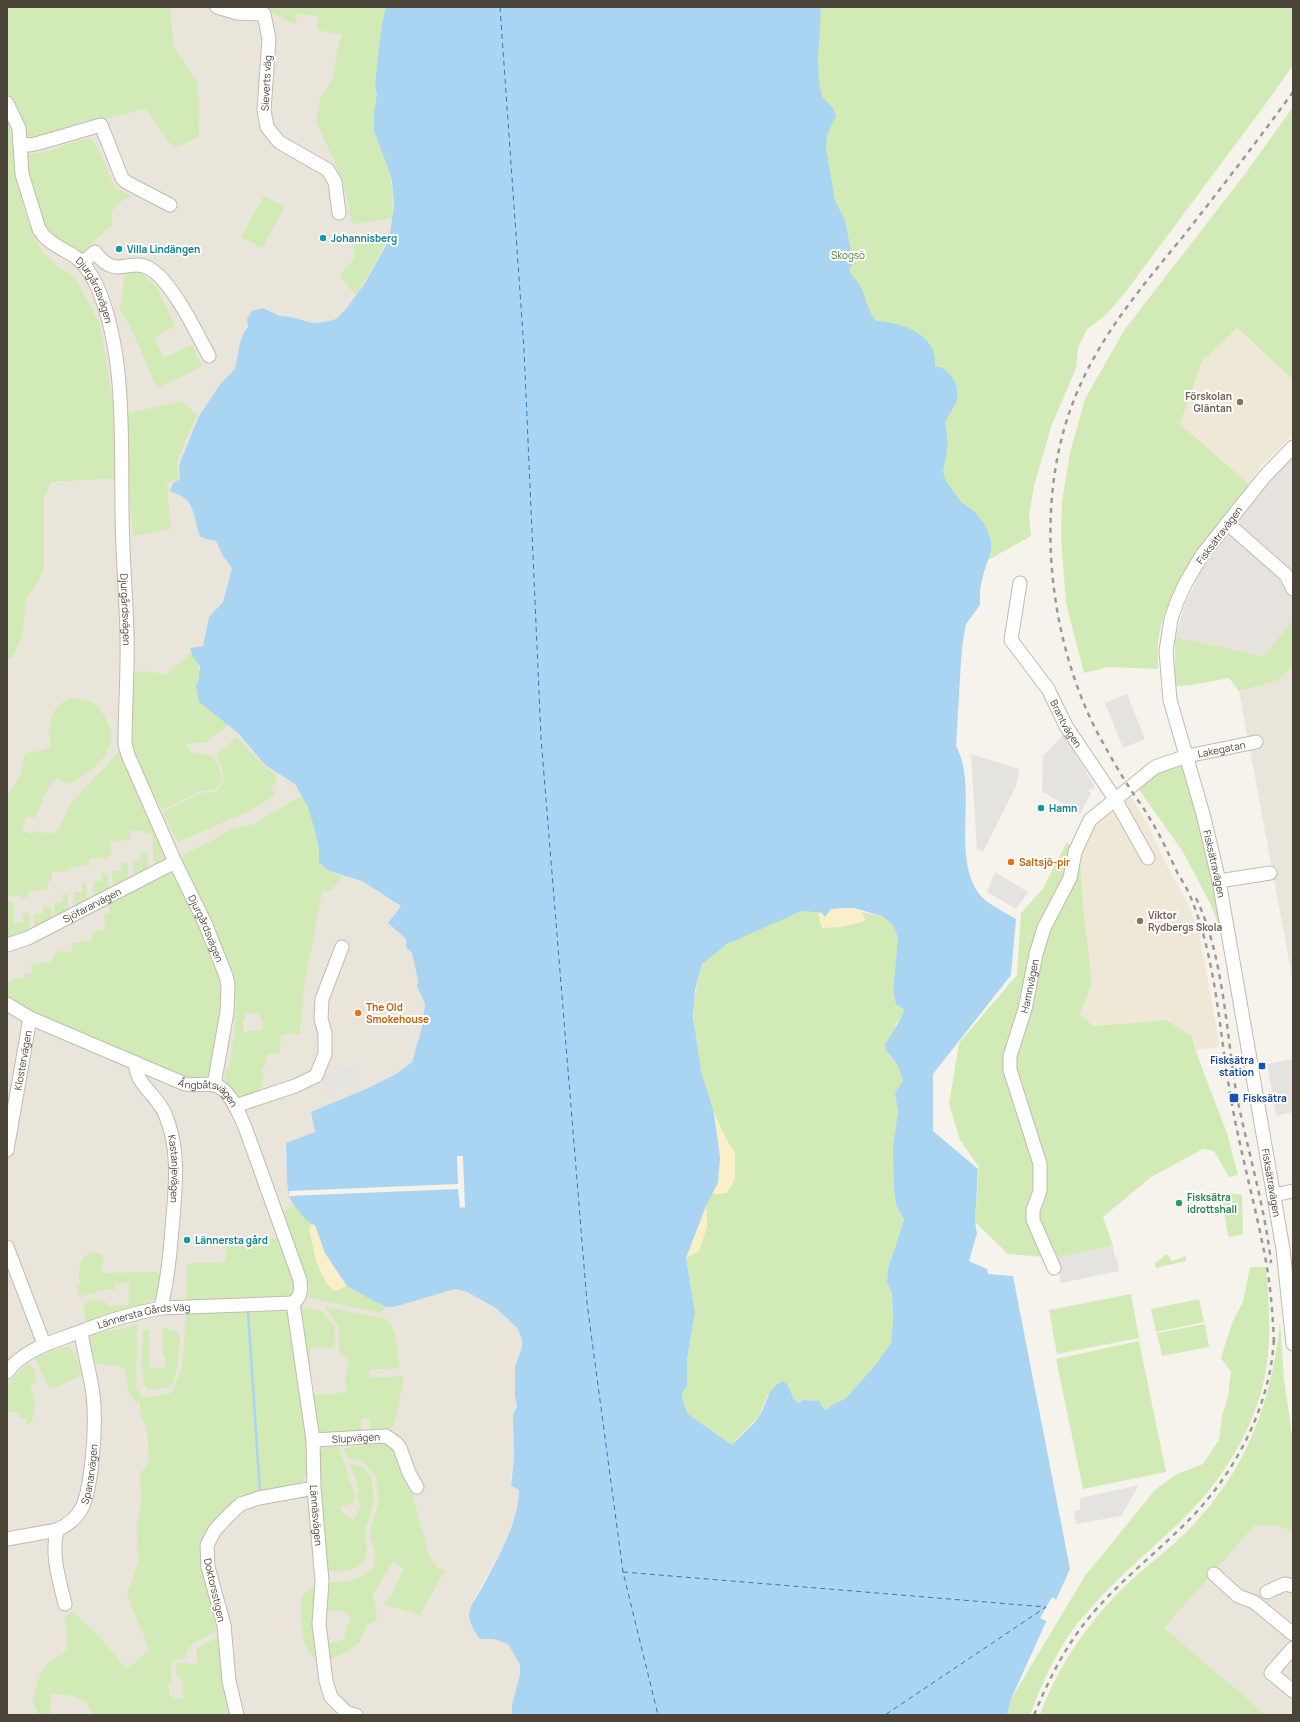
<svg xmlns="http://www.w3.org/2000/svg" width="1300" height="1722" font-family="Manrope,sans-serif">
<style>
.residential{fill:#eae5da}
.industrial{fill:#e6e2dd}
.education{fill:#efe8d6}
.green{fill:#d2eab5;fill-rule:evenodd}
.sand{fill:#f9efc9}
.parking{fill:#e5e3e0}
.water{fill:#a9d4f2;fill-rule:evenodd}
.pier{fill:#f6f3ec}
.lines{fill:none;stroke-linecap:round;stroke-linejoin:round}
.stream{stroke:#a9d4f2;stroke-width:2.5}
.ferry{stroke:#2e7ab2;stroke-width:1;stroke-dasharray:5 4;stroke-linecap:butt}
.minor-casing{stroke:#c2bbae;stroke-width:15}
.minor{stroke:#fff;stroke-width:13}
.rail{stroke:#9a9a9a;stroke-width:2.5;stroke-dasharray:5 5;stroke-linecap:butt}
.culture-dot{fill:#0f9aa8;stroke:#fff;stroke-width:1.5}
.education-dot{fill:#8d6e63;stroke:#fff;stroke-width:1.5}
.food-dot{fill:#e8710a;stroke:#fff;stroke-width:1.5}
.transit-dot{fill:#1a4fb4;stroke:#fff;stroke-width:1.5}
.leisure-dot{fill:#2e9e5b;stroke:#fff;stroke-width:1.5}
.labels{text-anchor:middle;dominant-baseline:central;stroke-width:4;stroke-linejoin:round;paint-order:stroke}
.street-label{font-size:10px;fill:#4b4439;stroke:#fff}
.culture-label{font-size:10px;font-weight:bold;fill:#0d838f;stroke:#fff;text-anchor:start}
.park-label{font-size:10px;fill:#4a7f2a;stroke:#fff}
.education-label{font-size:10px;font-weight:bold;fill:#785e54;stroke:#fff;text-anchor:end}
.food-label{font-size:10px;font-weight:bold;fill:#c56008;stroke:#fff;text-anchor:start}
.transit-label{font-size:10px;font-weight:bold;fill:#164399;stroke:#fff;text-anchor:end}
.leisure-label{font-size:10px;font-weight:bold;fill:#27864d;stroke:#fff;text-anchor:start}
</style>
<rect width="100%" height="100%" fill="#f6f3ec"/>
<g class="residential">
<path d="M7,7H386L394,204L389,240L365,283L346,309L336,319L325,322L313,323L291,317L280,316L263,308L244,332L235,369L221,383L199,416L181,460L179,467L180,480L185,498L195,514L197,521L198,532L201,537L216,541L223,556L232,568L223,602L209,617L203,646L193,657L225,723L238,733L265,765L295,784L303,795L329,871L362,881L401,906L388,923L406,939L412,953L418,981L417,986L425,1004L422,1027L412,1062L396,1074L368,1088L311,1112L315,1132L286,1144L285,1154L289,1191L315,1225L394,1307L455,1289L465,1291L496,1308L518,1329L522,1340V1347L515,1367V1396L517,1406L513,1415L514,1457L511,1479V1486L519,1490V1498L514,1519L506,1542L474,1600L471,1622L480,1639H493L508,1644L520,1665V1674L512,1705V1715H7Z"/>
<path d="M1293,666V982L1239,691L1279,680Z"/>
<path d="M1255,1525L1278,1526L1293,1532V1715H1266L1163,1628Z"/>
</g>
<path class="industrial" d="M1293,454V620L1265,656L1175,637L1185,604L1207,559L1256,497Z"/>
<g class="education">
<path d="M1236,328L1293,380V435L1260,467L1249,484L1180,424L1202,361Z"/>
<path d="M1130,795L1150,829L1164,860L1186,900L1198,928L1219,1041L1218,1047L1197,1050L1191,1035L1166,1020L1094,1026L1080,1014L1092,982L1084,914L1080,859L1090,833L1105,815Z"/>
</g>
<g class="green">
<path d="M7,7H170L174,48L198,82L199,137L173,148L146,108L90,124L88,120L77,123L78,128L22,141L13,104L7,95Z"/>
<path d="M267,7H386L382,24L375,87C379,99 373,115 374,129C375,138 381,147 384,155C391,176 394,196 392,218L352,224L343,181L316,121L320,99L333,79L336,57L342,33L337,34L317,30L318,16L298,13L295,25L267,9Z"/>
<path d="M562,7H1293V65L1270,98L1127,290L1106,315L1087,329L1078,348L1076,368L1051,427L1034,486L1029,515L1031,536L800,665Z"/>
<path d="M1293,107V380L1237,328L1202,361L1180,424L1249,484C1213,531 1171,576 1159,635C1157,646 1158,658 1158,669L1108,667L1084,673L1066,603L1061,537L1062,501L1070,453L1085,399L1125,329L1245,174Z"/>
<path d="M7,114L15,146L18,188L29,225L41,250L58,267L74,276L100,324L115,416L182,401L197,415L177,461L179,478L167,483L170,529L133,536L129,490L117,478L51,482L44,497V568L34,589L26,599L22,637L12,658L7,659Z"/>
<path d="M83,139H90L97,146L115,188L131,196L117,204L112,211V225L80,254L49,237L25,174V155L45,152Z"/>
<path d="M264,196L285,207L262,248L241,237Z"/>
<path d="M389,238L357,294L351,290L340,276L354,259V244Z"/>
<path d="M140,271L158,289L175,326L155,337L163,358L192,345L202,367L157,388L132,330L120,309L125,272Z"/>
<path d="M1293,620V666L1279,680L1239,691L1229,678L1192,685L1175,686V637L1264,656Z"/>
<path d="M191,652C198,666 205,670 196,685L199,702L228,725L207,742L185,744L194,754C215,752 218,761 222,780L216,789L200,791L162,810L145,777L138,757L132,755L130,745L132,673C146,670 156,672 169,676V669L179,664Z"/>
<path d="M74,698C92,700 97,702 106,719C122,749 95,770 70,784L56,779C44,788 43,806 34,818L26,817L21,831L32,834L34,831L53,834L61,826L70,804L116,755L121,752L166,853L154,865L152,834H144V831H130V840L110,841L111,856H107V858L89,859V866L71,867V871L52,872V881L47,882L48,890L28,891V898H21L20,895L7,896V797L20,775L25,754C32,751 44,751 50,747C49,725 48,704 74,698Z"/>
<path d="M237,737L261,763L276,776L277,781L271,789L276,795L245,813L178,842L163,812L201,793L217,791L224,781L222,768L216,755Z"/>
<path d="M1174,764L1182,766L1188,772L1213,878L1223,937L1210,903L1183,852L1138,788L1156,772Z"/>
<path d="M303,795C313,816 319,839 319,862L329,871L342,876L332,890L322,892L304,988L300,1034L281,1035L280,1052L276,1055L267,1053L265,1066H262L261,1073L264,1074L260,1093L238,1098L226,1084L225,1071L229,1068L235,1028L236,999L233,973L183,864V855L209,842L232,828L252,825ZM245,1013H260V1020H263L262,1030L243,1032V1021H245Z"/>
<path d="M1067,842L1080,859L1084,914L1092,983L1080,1014L1094,1026L1166,1020L1191,1035L1202,1068L1227,1133L1238,1175L1229,1177L1214,1151L1203,1149L1151,1177L1103,1217L1113,1246L1056,1258L1008,1254L975,1222L979,1167L960,1140L949,1104L959,1043L1017,975L1021,913L1042,890Z"/>
<path d="M147,851L148,869L134,876L133,861H141L140,852Z"/>
<path d="M121,862H128V879L113,886L112,871H121Z"/>
<path d="M173,872L219,967L225,999L210,1077L205,1080L196,1082L50,1024L7,999V982H12L14,978L25,979V973H32L31,964L42,963V961H45V963H51L54,954L58,953V951L72,952L71,943H79V941H92V932L105,930L104,914L110,913L108,903Z"/>
<path d="M108,873L109,889L93,897V882L102,881L101,874Z"/>
<path d="M82,883H86L87,900L75,906L74,892H82Z"/>
<path d="M62,894H68V911L55,918L54,903L63,902Z"/>
<path d="M7,902H13L14,923H23V913H29L30,931L7,941Z"/>
<path d="M51,906L52,919L35,928L34,914L43,913V907Z"/>
<path d="M802,911L818,913L822,927L865,920L862,912L882,916L893,925L898,938L893,990L896,1005L900,1006L904,1010L901,1018L896,1024L887,1053L897,1064L903,1080L895,1093L898,1113L894,1188L896,1205L904,1220L888,1269L887,1282L892,1294L893,1319L891,1343L877,1363L846,1398L829,1407L827,1410L824,1409L812,1400H803L799,1403L795,1401L787,1384L767,1396L759,1417L737,1438L732,1445L688,1414L682,1398L683,1391L687,1386V1360L695,1312L686,1258L699,1251L707,1226L706,1206L712,1194L727,1193L735,1153C707,1112 684,1029 698,981C699,976 700,968 703,964C723,940 774,923 802,911Z"/>
<path d="M1227,1193L1242,1195L1243,1234L1230,1237L1228,1236L1221,1194Z"/>
<path d="M294,1206L312,1225L309,1229L316,1261L336,1291L347,1286L376,1302L387,1307L381,1313L328,1302L308,1297L309,1286L306,1275L282,1213Z"/>
<path d="M279,1238C283,1249 299,1284 293,1293C292,1296 288,1297 285,1298L186,1305L187,1265L195,1263L226,1262V1247L229,1242Z"/>
<path d="M91,1252L103,1254L101,1273L157,1272L160,1275C160,1282 160,1290 156,1297C152,1305 98,1318 86,1322C85,1317 83,1310 84,1306C88,1295 104,1299 109,1306L129,1305V1301H130L129,1283H115V1290L105,1289L79,1297L76,1286L80,1285C78,1271 78,1259 91,1252Z"/>
<path d="M1167,1254L1172,1261L1186,1256V1261L1156,1268L1155,1263Z"/>
<path d="M1250,1267H1266C1269,1303 1272,1339 1265,1375C1255,1429 1221,1482 1182,1520C1151,1550 1120,1575 1091,1608C1085,1615 1078,1622 1073,1629C1055,1655 1041,1685 1030,1715H1007L1011,1699L1085,1576L1155,1490L1175,1475L1203,1464L1219,1440L1222,1416L1228,1396L1231,1372L1221,1358L1232,1323L1243,1302Z"/>
<path d="M1131,1294L1139,1338L1057,1354L1049,1310Z"/>
<path d="M1199,1299L1204,1322L1156,1332L1151,1309Z"/>
<path d="M324,1306L385,1319C399,1329 397,1352 399,1368L370,1370V1378L404,1376C402,1387 397,1421 391,1428C386,1433 376,1432 370,1433V1418L362,1419L361,1432L316,1435L310,1388L313,1394C325,1397 334,1393 346,1392L345,1376L349,1361L346,1356H342L339,1350V1327Z"/>
<path d="M300,1307L321,1311L335,1327L334,1347L310,1348V1371L306,1374Z"/>
<path d="M248,1311C261,1313 276,1309 288,1313L293,1327L310,1468L303,1481L292,1489L252,1496L204,1542L220,1629L194,1643L186,1651V1658L176,1659L170,1663L172,1683L168,1684L170,1696L173,1695L174,1700L184,1698L182,1680L180,1677H177L176,1663L197,1664V1648L220,1636L232,1714L228,1715H92L87,1702L69,1695L51,1694L50,1715H39L33,1701L36,1686L42,1670L50,1661L67,1651V1633L64,1619L72,1611L102,1639L127,1670L149,1650L143,1633L127,1596L138,1562L137,1528L141,1501L140,1475L149,1461L147,1431L140,1412V1400L136,1403L129,1393L124,1368C113,1364 102,1366 91,1361L88,1341L92,1334L137,1325L136,1388L143,1398L171,1393C185,1370 184,1342 186,1315Z"/>
<path d="M1280,1322L1284,1379L1293,1442V1532L1278,1526L1255,1525L1164,1628L1266,1715H1040C1058,1667 1084,1628 1120,1591C1143,1568 1171,1549 1194,1524C1248,1466 1272,1400 1280,1322Z"/>
<path d="M1205,1324L1209,1347L1162,1356L1157,1333Z"/>
<path d="M162,1327L177,1332L180,1337L178,1365L173,1383L168,1387L148,1390C138,1377 143,1347 143,1331L149,1330L150,1368L165,1367V1357H163Z"/>
<path d="M1139,1341L1166,1472L1083,1489L1056,1359Z"/>
<path d="M68,1346L72,1350L83,1375L50,1390L35,1358L49,1352Z"/>
<path d="M29,1365L33,1368L38,1382L30,1385C35,1398 37,1410 31,1423L26,1425V1418H19V1412H7C7,1405 5,1395 7,1389C10,1381 21,1367 29,1365Z"/>
<path d="M387,1443L391,1445L408,1479L430,1558L438,1568L445,1570L420,1615L384,1604L393,1593L404,1568L393,1562L372,1596L377,1614L376,1621L367,1624L359,1643L345,1653L330,1659L325,1658V1646L344,1639L347,1626L351,1620C347,1607 333,1611 322,1611L326,1583C348,1582 358,1582 374,1567L375,1550L370,1537V1530L379,1502L376,1476L366,1465L359,1461L348,1458L344,1448Z"/>
<path d="M339,1447L355,1496L354,1503L340,1507L343,1514L353,1520L361,1506L358,1500V1485L349,1463L363,1468L371,1477L372,1481L374,1504L365,1529L367,1551L364,1562C352,1572 342,1572 327,1571L317,1453C323,1446 330,1447 339,1447Z"/>
<path d="M316,1586L314,1632L316,1656L313,1657C299,1639 302,1621 301,1599L303,1594Z"/>
</g>
<g class="sand">
<path d="M844,908H854L862,912L865,921L842,927L822,928L818,913H822L831,909Z"/>
<path d="M714,1113L727,1141L735,1153V1179L727,1193L712,1194C725,1168 718,1141 714,1113Z"/>
<path d="M706,1206L707,1226L699,1251L686,1258Z"/>
<path d="M312,1225H315L325,1253L347,1286L336,1291C319,1284 313,1246 309,1229Z"/>
</g>
<g class="parking">
<path d="M1127,694L1145,739L1123,748L1105,703Z"/>
<path d="M1064,734L1095,787L1093,790L1090,788L1088,791L1091,793L1080,814L1042,791L1043,756Z"/>
<path d="M971,754L1019,769L1016,786L983,852L977,849Z"/>
<path d="M995,872L1028,892L1016,909L987,892Z"/>
<path d="M1293,1059V1112L1276,1116L1267,1064Z"/>
<path d="M356,1067L359,1084L325,1091L322,1074Z"/>
<path d="M1113,1246L1115,1258L1117,1257L1119,1271L1061,1283L1056,1258Z"/>
<path d="M1139,1485L1121,1516L1076,1524L1074,1511L1080,1510V1498Z"/>
</g>
<path class="water" d="M386,7H821L818,60L819,84L822,97L833,108L836,116L827,135L826,148L835,201L845,220L853,263L849,269C851,276 856,279 860,285C866,297 867,310 876,321C896,322 922,329 932,348C935,353 935,361 935,367H941L951,375L957,387V401L945,422L948,444L943,472L946,481L961,502L975,512L985,525L991,540V551L984,572L980,589V605L966,624L963,640L961,661L956,746C979,788 950,856 980,895C986,903 1006,913 1016,919L1011,975L933,1074V1131L978,1169L975,1222L977,1233L969,1261L987,1269L988,1274L1013,1276L1070,1569L1011,1699L1007,1715H512V1705L520,1674V1665L508,1644L493,1639H480C475,1632 469,1623 469,1614C470,1604 480,1593 484,1584C499,1555 518,1524 519,1490L511,1486L514,1457L513,1415L517,1406L515,1396V1367L522,1347V1340L518,1329L496,1308L465,1291L455,1289L394,1307H387L376,1302L347,1286L325,1253L315,1225C307,1224 292,1203 289,1196C287,1191 286,1150 286,1143L315,1132L311,1112L368,1088L396,1074L412,1062L422,1027L425,1004L417,986L418,981L412,953L406,947V939L388,923L401,906L362,881L329,871L319,862V849L314,827L308,807L295,784L265,765L238,733L199,702L196,685L199,679L200,667L193,657L190,648L203,646L209,617L223,602L232,568L223,556L216,541C212,540 205,539 201,537C196,534 197,507 184,498C181,495 175,493 170,491L173,483L180,479L179,467L181,460L199,416L221,383L235,369L240,343L244,332L248,327L247,319L252,311L263,308L280,316L291,317L313,323L325,322L336,319L346,309L365,283L389,240L394,204L392,181L387,165L374,131V114L377,93L375,87L376,75L382,24ZM844,908H854L882,916L893,925L898,938L893,990L896,1005L900,1006L904,1010L901,1018L885,1045L887,1052L897,1064L903,1080L895,1093L898,1113L893,1147L894,1188L896,1205L904,1220L888,1269L887,1282L892,1294L893,1319L891,1343L877,1363L846,1398L829,1407L827,1410L824,1409L819,1401L803,1400L799,1403L795,1401L787,1384L782,1381C765,1391 768,1404 758,1418C751,1428 739,1436 732,1445L688,1414L682,1398L683,1391L687,1386V1360L695,1312L686,1258L706,1206L718,1183L720,1157L714,1113L701,1071L693,1017L695,990L702,964L727,944L802,911L822,913L825,917L831,909Z"/>
<g class="pier">
<path d="M457,1156H463L465,1207L460,1208L458,1189L289,1196V1191L458,1184Z"/>
<path d="M1052,1597L1058,1601L1048,1622L1040,1618Z"/>
</g>
<g class="lines">
<path class="stream" d="M248,1311L260,1493"/>
<g class="ferry">
<path d="M500,7L524,349L541,738L587,1303L623,1572L658,1715"/>
<path d="M623,1572L1046,1607L885,1715"/>
</g>
<defs>
<g id="minor">
<path d="M217,7L237,13L264,14L269,39L264,110L267,127L279,142L328,170L335,182L339,213"/>
<path id="s1" d="M7,103L19,128L22,174L39,229C47,243 60,247 74,256C84,262 91,274 96,284C126,350 121,437 122,508C122,550 126,593 127,635C128,671 125,708 125,744L128,755L175,862L205,923L226,976L228,985L227,1012L214,1085"/>
<path d="M20,144L30,145L39,143L101,125L122,178L126,182L170,205"/>
<path d="M82,263L95,252C116,281 129,257 149,268C172,281 196,332 209,356"/>
<path id="s2" d="M1293,447L1265,476L1202,555L1185,584L1177,602L1171,619L1166,651L1170,700L1203,814L1219,881L1283,1249L1293,1344"/>
<path d="M1227,523L1286,575L1293,589"/>
<path id="s3" d="M1020,583L1011,640L1048,689L1066,726L1115,799L1148,858"/>
<path d="M1219,881L1270,873"/>
<path id="s4" d="M7,945L28,938L175,862"/>
<path id="s5" d="M7,1004L30,1018L185,1084C195,1086 204,1083 214,1085C229,1087 239,1114 245,1127L300,1280C301,1291 301,1297 293,1303"/>
<path id="s6" d="M136,1063C134,1083 158,1096 165,1114C181,1151 175,1191 172,1229C170,1256 167,1282 161,1308"/>
<path d="M235,1106L295,1086L316,1076L325,1054V1033L321,1019L322,999L342,947"/>
<path id="s7" d="M7,1150L30,1018"/>
<path d="M1274,1195L1293,1191"/>
<path d="M7,1247L44,1344"/>
<path id="s8" d="M1054,1268L1033,1220V1210L1040,1191V1164L1010,1070V1056L1025,1009L1036,954L1044,928L1070,878L1075,852L1090,820L1155,767L1187,756L1256,742"/>
<path id="s9" d="M293,1303L313,1440L314,1488L322,1581L319,1624L326,1681L331,1697L347,1713L356,1715"/>
<path id="s10" d="M7,1372C25,1348 56,1341 82,1331C107,1321 134,1313 161,1308L293,1303"/>
<path id="s11" d="M313,1440L386,1436L396,1443L400,1448L409,1473L417,1487"/>
<path d="M7,1539L57,1530"/>
<path d="M1214,1574L1238,1596L1254,1602L1293,1634"/>
<path d="M1267,1592L1285,1584L1293,1586"/>
<path id="s12" d="M65,1604C59,1579 51,1555 57,1530C85,1517 87,1498 91,1470C94,1445 96,1420 93,1394C90,1373 84,1353 81,1332"/>
<path d="M1293,1648L1271,1673L1293,1691"/>
<path d="M237,1715L229,1681L224,1625L208,1567L207,1545L215,1530L230,1514L241,1504L259,1498L314,1488"/>
</g>
</defs>
<use href="#minor" class="minor-casing"/>
<use href="#minor" class="minor"/>
<g class="rail">
<path d="M1196,898C1224,956 1226,1033 1237,1097C1248,1152 1265,1207 1271,1263"/>
<path d="M1274,1342C1273,1317 1271,1292 1267,1267C1257,1211 1241,1156 1231,1099C1219,1032 1217,962 1191,898C1188,890 1183,882 1178,874C1169,855 1161,836 1150,819C1145,809 1137,800 1131,790C1121,775 1112,759 1103,743C1049,647 1033,509 1072,405C1097,338 1141,288 1185,234C1222,187 1258,140 1293,92"/>
<path d="M1034,1715C1046,1686 1060,1657 1078,1632C1108,1590 1150,1559 1187,1522C1235,1474 1271,1406 1274,1337"/>
</g>
</g>
<g class="culture-dot">
<circle cx="323" cy="238" r="4"/>
<circle cx="119" cy="249" r="4"/>
<circle cx="1041" cy="808" r="4"/>
<circle cx="187" cy="1240" r="4"/>
</g>
<g class="education-dot">
<circle cx="1240" cy="402" r="4"/>
<circle cx="1140" cy="921" r="4"/>
</g>
<g class="food-dot">
<circle cx="1011" cy="862" r="4"/>
<circle cx="358" cy="1013" r="4"/>
</g>
<g class="transit-dot">
<rect x="1258" y="1062" width="8" height="8" rx="2"/>
<rect x="1229" y="1093" width="10" height="10" rx="2"/>
</g>
<circle class="leisure-dot" cx="1179" cy="1203" r="4"/>
<g class="labels">
<g class="street-label">
<text transform="translate(266 83) rotate(-87)">Sieverts väg</text>
<text stroke="none"><textPath href="#s1" startOffset="217">Djurgårdsvägen</textPath></text>
<text transform="translate(1219 535) rotate(-53)">Fisksätravägen</text>
<text stroke="none"><textPath href="#s1" startOffset="541">Djurgårdsvägen</textPath></text>
<text stroke="none"><textPath href="#s3" startOffset="158">Brantvägen</textPath></text>
<text stroke="none"><textPath href="#s8" startOffset="626">Lakegatan</textPath></text>
<text stroke="none"><textPath href="#s2" startOffset="464">Fisksätravägen</textPath></text>
<text stroke="none"><textPath href="#s4" startOffset="94">Sjöfararvägen</textPath></text>
<text stroke="none"><textPath href="#s1" startOffset="877">Djurgårdsvägen</textPath></text>
<text stroke="none"><textPath href="#s8" startOffset="295">Hamnvägen</textPath></text>
<text stroke="none"><textPath href="#s7" startOffset="91">Klostervägen</textPath></text>
<text stroke="none"><textPath href="#s5" startOffset="222">Ångbåtsvägen</textPath></text>
<text stroke="none"><textPath href="#s6" startOffset="116">Kastanjevägen</textPath></text>
<text stroke="none"><textPath href="#s2" startOffset="788">Fisksätravägen</textPath></text>
<text stroke="none"><textPath href="#s10" startOffset="151">Lännersta Gårds Väg</textPath></text>
<text stroke="none"><textPath href="#s11" startOffset="43">Slupvägen</textPath></text>
<text stroke="none"><textPath href="#s12" startOffset="144">Spanarvägen</textPath></text>
<text stroke="none"><textPath href="#s9" startOffset="214">Lännäsvägen</textPath></text>
<text transform="translate(215 1590) rotate(77)">Doktorsstigen</text>
</g>
<g class="culture-label">
<text x="331" y="238">Johannisberg</text>
<text x="127" y="249">Villa Lindängen</text>
<text x="1049" y="808">Hamn</text>
<text x="195" y="1240">Lännersta gård</text>
</g>
<g class="park-label">
<text x="848" y="255">Skogsö</text>
</g>
<g class="education-label">
<text x="1232" y="396">Förskolan<tspan x="1232" dy="12">Gläntan</tspan></text>
<text x="1148" y="915" text-anchor="start">Viktor<tspan x="1148" dy="12">Rydbergs Skola</tspan></text>
</g>
<g class="food-label">
<text x="1019" y="862">Saltsjö-pir</text>
<text x="366" y="1007">The Old<tspan x="366" dy="12">Smokehouse</tspan></text>
</g>
<g class="transit-label">
<text x="1254" y="1060">Fisksätra<tspan x="1254" dy="12">station</tspan></text>
<text x="1243" y="1098" text-anchor="start">Fisksätra</text>
</g>
<g class="leisure-label">
<text x="1187" y="1197">Fisksätra<tspan x="1187" dy="12">idrottshall</tspan></text>
</g>
</g>
<rect width="1300" height="1722" fill="none" stroke="#4b4439" stroke-width="16"/>
</svg>
